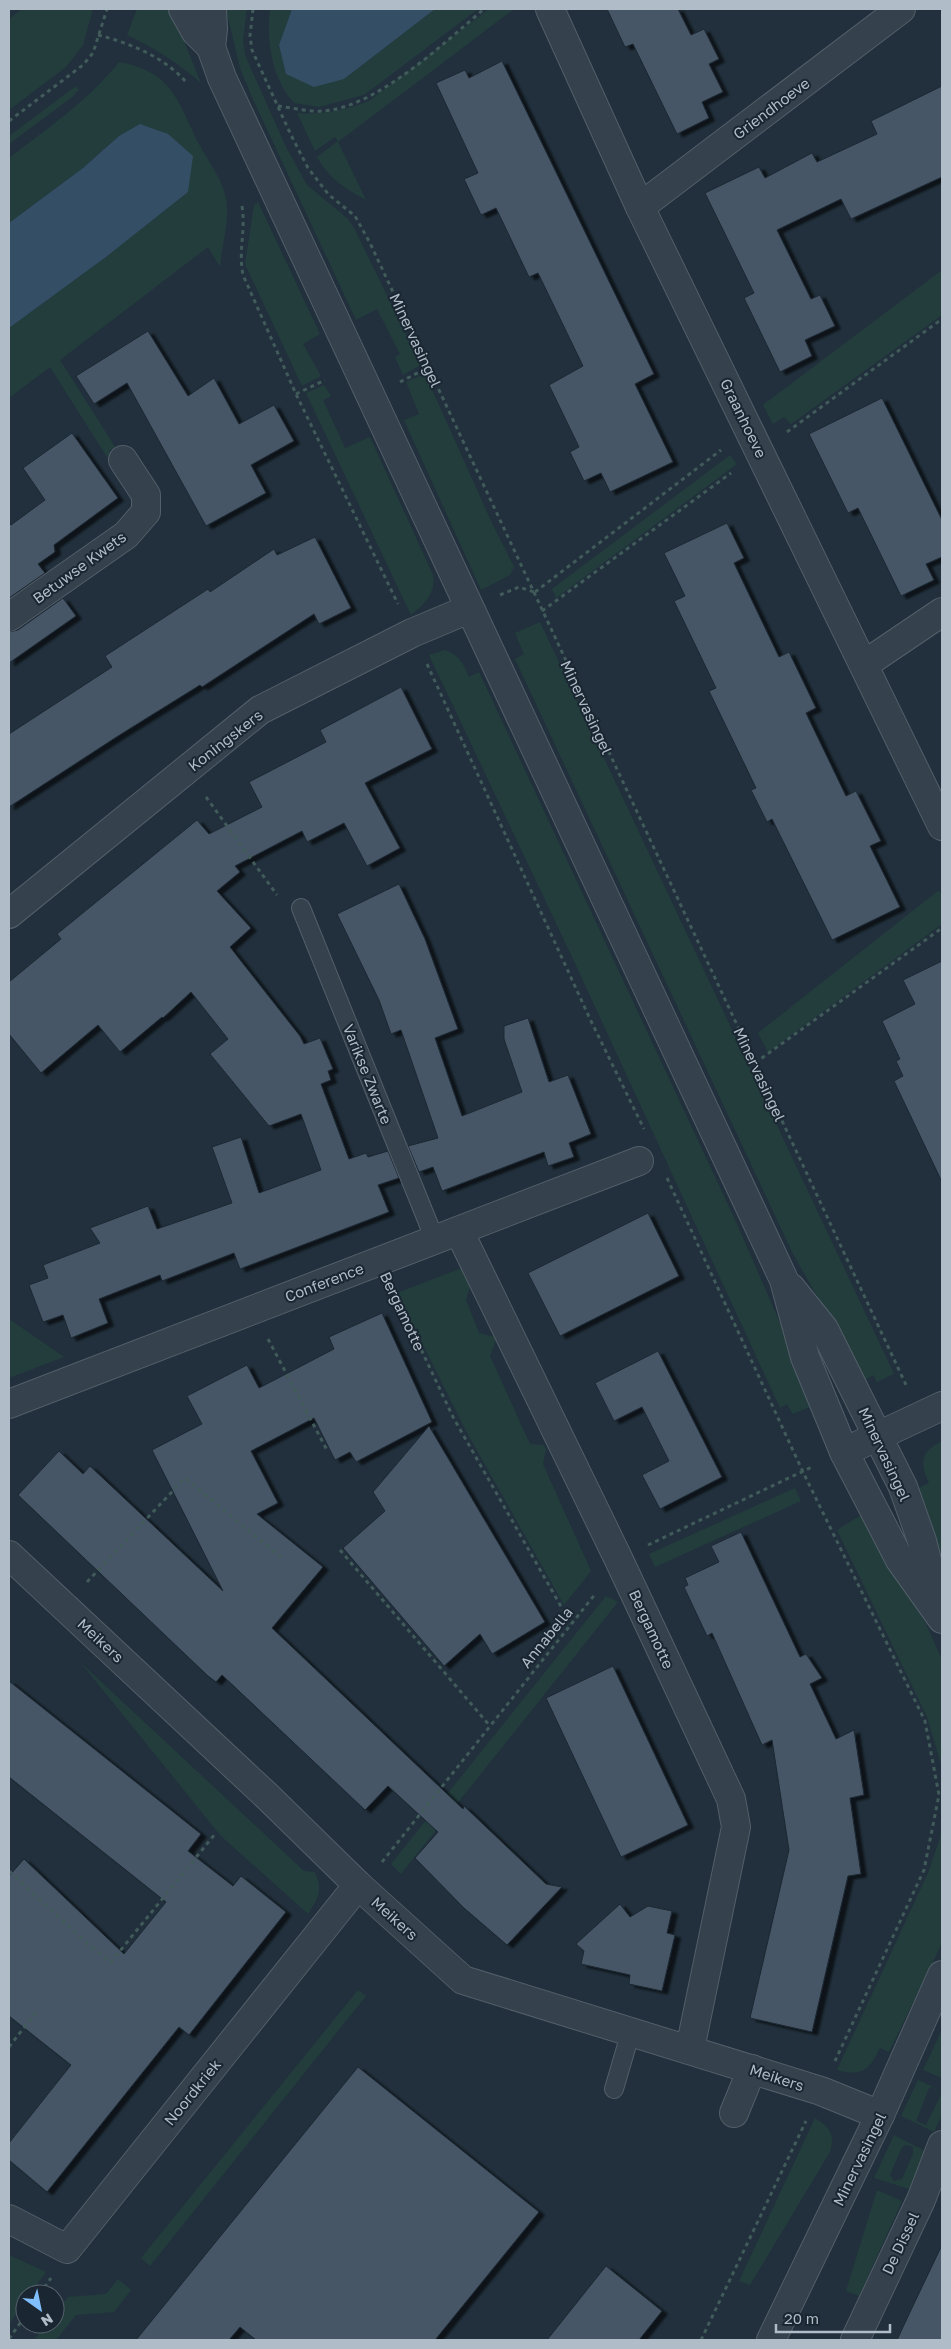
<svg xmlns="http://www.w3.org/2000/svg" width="951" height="2349" font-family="'Golos Text',sans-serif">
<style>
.green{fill:#233d3d;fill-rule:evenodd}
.water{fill:#344e65}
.building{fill:#475766;stroke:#1c2833;filter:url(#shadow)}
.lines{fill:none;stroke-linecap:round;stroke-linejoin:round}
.service-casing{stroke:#535f6a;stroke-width:20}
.minor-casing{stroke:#535f6a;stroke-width:30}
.tertiary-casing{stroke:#535f6a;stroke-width:30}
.path{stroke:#415a5a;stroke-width:3;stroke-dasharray:4 4;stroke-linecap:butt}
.service{stroke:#35414c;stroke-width:18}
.minor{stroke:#35414c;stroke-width:28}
.tertiary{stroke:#35414c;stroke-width:28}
.labels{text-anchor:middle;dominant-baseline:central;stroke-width:4;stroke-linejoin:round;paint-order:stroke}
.street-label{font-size:15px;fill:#b0bcc8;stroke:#1a2631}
</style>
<defs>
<filter id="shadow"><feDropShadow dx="5.5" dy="3" stdDeviation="1" flood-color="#0009"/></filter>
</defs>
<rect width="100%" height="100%" fill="#21303c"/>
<g class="green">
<path d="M22,9H93L83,45L66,67L9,110V19Z"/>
<path d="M137,9H171L201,83C178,63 155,48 127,35Z"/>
<path d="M226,9H247L243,40L245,55L286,147L307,185L348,219L354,228L421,365L403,375L395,357L400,354L377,309L356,320L251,95L240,68Z"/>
<path d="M270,9H292L279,45L286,73L344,79L435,9H478L364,95L319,107L294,103C272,79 266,40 270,9Z"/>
<path d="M489,9H514L338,142L366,200C346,189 328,178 317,157L338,141L335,137L315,151L297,113C322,115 346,110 369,101Z"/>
<path d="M119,62C173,72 177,100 199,144C207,159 219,175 224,191C232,216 222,241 220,267L208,247L60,360L117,450L111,449L109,452L111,454L107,457L50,367L9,398V328L106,257L188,192L119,136L83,168L9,223V158C48,128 88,101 119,62Z"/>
<path d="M76,86L79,90L71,98L9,144V136Z"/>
<path d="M258,202L320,334L303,344L321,376L302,386L245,264L254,205Z"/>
<path d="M942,270V315L791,424L784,417L773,424L763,405Z"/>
<path d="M425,374L491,521L514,567L510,575L481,590L404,420L419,414L406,382Z"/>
<path d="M324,385L331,396L323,400L345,448L370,437L433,575C436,593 424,605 411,615L306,393Z"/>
<path d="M730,455L737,464L556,598L552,589Z"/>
<path d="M540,622L894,1374L877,1382L873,1375L865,1380L793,1254L515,659L524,654L515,633Z"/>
<path d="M445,650C459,655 463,663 469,677L479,672L737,1224L783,1330L810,1407L793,1414L787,1404L780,1408L574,961L429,655Z"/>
<path d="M939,890L942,896V924L768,1052L758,1033Z"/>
<path d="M462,1268L471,1283L466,1300L479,1333L495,1337L496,1340L490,1356L530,1444L543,1445L546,1449L543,1464L591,1571L564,1605L466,1431L397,1293Z"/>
<path d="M9,1319L64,1357L9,1378Z"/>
<path d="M942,1441V1557L916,1489L929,1483C919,1461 921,1452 942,1441Z"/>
<path d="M795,1488L801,1501L655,1567L649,1554Z"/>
<path d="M861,1515L870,1535L926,1624L942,1660V1787L941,1764L927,1717L837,1530Z"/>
<path d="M606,1596L618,1602L401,1874L391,1864Z"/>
<path d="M81,1663L304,1871L315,1872C323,1891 319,1897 308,1914L221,1836Z"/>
<path d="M942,1821V1943L889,2052L880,2048C869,2070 863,2077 837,2070L928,1873L940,1838Z"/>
<path d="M358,1990L366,1996L150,2266L141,2258Z"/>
<path d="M942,2030V2078L923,2070Z"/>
<path d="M918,2080L942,2091V2115L934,2132L901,2116ZM932,2087L941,2091V2095L926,2125L916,2121L929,2088Z"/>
<path d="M815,2118C830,2127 835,2135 830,2152L750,2285L739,2281Z"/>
<path d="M894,2135L925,2151L909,2189L874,2178ZM906,2145L913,2147V2154L902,2179L894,2181L890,2175L902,2147Z"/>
<path d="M877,2190L902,2201L859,2296L846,2291Z"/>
<path d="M9,2255L46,2272L30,2294H25V2302L9,2324Z"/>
<path d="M118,2279L131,2290L114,2312L76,2315L56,2340H34L47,2324H55V2314L68,2297L106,2294Z"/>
</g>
<g class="water">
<path d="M292,9H435L344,79L314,87L286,74L279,45Z"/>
<path d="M140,124L168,134L193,156L188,192L106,257L9,328V223L83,168L119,136Z"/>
</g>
<g class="building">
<path d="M607,9H678L691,35L704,29L719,59L709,64L723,92L702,102L709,118L677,134L633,44L625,47Z"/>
<path d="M502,61L654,374L635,384L673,462L610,492L601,473L584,481L570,452L579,447L549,385L583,366L538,273L529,277L496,208L481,215L464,179L478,173L436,83L465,70L469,78Z"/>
<path d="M942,86V177L851,219L841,199L777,230L811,299L820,295L835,326L805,340L812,356L780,372L744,298L754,293L705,193L759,167L765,178L812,153L817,162L877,134L871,121Z"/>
<path d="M148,331L188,396L214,378L239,424L274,405L294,441L251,465L266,493L206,526L127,383L94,404L76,376Z"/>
<path d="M882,398L942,520V557L926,564L934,580L901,596L858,508L848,513L809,434Z"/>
<path d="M72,433L118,498L54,545L55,552L38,564L45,573L9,598V522L11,525L45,500L23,468Z"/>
<path d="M727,523L744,558L734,563L779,657L789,652L816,708L806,713L846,796L856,791L881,841L870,846L900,907L832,940L772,819L767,822L751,790L756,788L709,691L716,688L674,601L685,596L664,553Z"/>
<path d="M315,537L351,608L319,624L314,614L202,687L200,685L118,736L9,807V734L112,667L105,656L208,589L210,592L274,549L277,555Z"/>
<path d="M63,598L76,616L9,663V632L18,630Z"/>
<path d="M401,687L432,749L365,783L400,848L367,866L344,823L307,842L302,831L235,866L240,872L217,891L251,928L230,947L300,1036L304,1044L320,1038L333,1069L328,1071L331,1080L321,1084L349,1159L366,1153L368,1157L388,1151L399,1178L378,1185L389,1212L240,1269L234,1253L162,1281L160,1275L99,1299L108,1323L71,1338L63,1315L43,1322L29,1285L48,1278L43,1265L100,1243L90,1228L148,1206L157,1229L232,1203L212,1147L241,1137L259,1193L321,1170L301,1114L269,1126L210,1054L228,1039L191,992L163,1018L162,1017L120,1052L98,1025L41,1073L9,1034V982L61,939L57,934L197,820L209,834L262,807L249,782L326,742L320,730Z"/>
<path d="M399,884L425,939L458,1029L435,1038L462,1116L522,1092L504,1039V1026L528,1018L549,1082L568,1075L591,1134L569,1143L574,1157L548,1166L544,1152L442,1191L433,1167L419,1172L408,1146L438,1138L401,1030L391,1034L379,1000L337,914Z"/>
<path d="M942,961V1182L894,1081L903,1076L896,1061L900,1059L882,1021L915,1004L903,980Z"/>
<path d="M648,1213L679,1276L560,1336L528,1273Z"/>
<path d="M382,1313L432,1422L356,1462L350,1452L335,1460L314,1418L251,1451L278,1503L257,1514L323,1567L272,1628L463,1809L464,1806L546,1884L562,1887L507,1945L464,1908L415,1858L438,1832L388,1786L365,1810L222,1675L216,1682L208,1676L18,1495L59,1451L83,1474L90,1466L223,1591L152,1450L202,1424L187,1396L247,1365L259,1388L334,1349L329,1337Z"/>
<path d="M658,1351L722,1477L660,1509L642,1475L669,1461L642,1407L614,1421L595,1383Z"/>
<path d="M429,1426L545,1622L492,1654L480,1634L444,1666L343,1548L385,1511L373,1492Z"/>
<path d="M741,1532L800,1657L806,1654L822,1678L810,1684L836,1739L854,1730L864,1795L850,1798L861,1874L848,1876L812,2032L750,2018L789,1850L772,1740L762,1745L712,1633L707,1636L684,1587L688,1585L685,1578L719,1562L711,1546Z"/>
<path d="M613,1666L688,1825L621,1857L546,1698Z"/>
<path d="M9,1681L201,1834L188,1851L233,1886L241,1876L286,1912L189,2035L179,2027L47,2192L9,2160V2143L71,2065L9,2016V1876L24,1859L124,1954L166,1902L9,1777Z"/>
<path d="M620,1904L630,1917L648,1906L672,1911L667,1933L675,1935L662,1991L629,1984L630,1975L581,1964L584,1951L576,1944Z"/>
<path d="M358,2067L539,2212L435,2340H256L240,2327L229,2340H136Z"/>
<path d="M942,2245V2340H897L911,2310Z"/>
<path d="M606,2266L662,2311L639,2340H547Z"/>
</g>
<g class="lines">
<defs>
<g id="service">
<path d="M301,908L435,1240"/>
<path d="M614,2089L631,2031"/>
</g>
<g id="minor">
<path d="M550,9L640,207L942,826"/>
<path d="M640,207L901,9"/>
<path d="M9,617L126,535L146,512V495L123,460"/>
<path d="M865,664L942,612"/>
<path d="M9,914L260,710L412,633L469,609"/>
<path d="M459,1231L618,1558L731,1799L736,1827L690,2049"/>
<path d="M9,1404L639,1161"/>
<path d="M844,1452L942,1406"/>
<path d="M9,1555L268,1797L358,1885L463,1980L821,2091L880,2115"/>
<path d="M734,2113L752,2069"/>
<path d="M9,2219L67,2249L358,1885"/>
<path d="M855,2340L921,2200L942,2145"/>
</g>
<g id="tertiary">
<path d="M183,9L196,32L211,47L222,78L784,1280L805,1357L844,1452L900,1560L942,1619"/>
<path d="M211,47L213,29L212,9"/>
<path d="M791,1288L824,1329L903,1487L922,1541L938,1602"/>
<path d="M771,2340L880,2115L942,1975"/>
</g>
</defs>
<use href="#service" class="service-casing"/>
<use href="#minor" class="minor-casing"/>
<use href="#tertiary" class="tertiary-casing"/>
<g class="path">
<path d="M253,9L250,36L252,50L290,133L308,168L329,195L355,216L370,243L907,1387"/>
<path d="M98,35C130,43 164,57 186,82"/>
<path d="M278,106C293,108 309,112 324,111C378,106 443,44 484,9"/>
<path d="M9,121L83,65L93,53L107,9"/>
<path d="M242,206C246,232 238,249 243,275L296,394L398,604"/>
<path d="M400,382L429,367"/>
<path d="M296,394L325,380"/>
<path d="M787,432L942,319"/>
<path d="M535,592L721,450"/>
<path d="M500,595L519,587L534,592"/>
<path d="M542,611L731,473"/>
<path d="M427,664L590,1019L644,1129"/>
<path d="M206,797L277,895"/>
<path d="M755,1063L942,928"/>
<path d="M667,1178L803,1472L925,1721L939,1795L924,1870L835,2061"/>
<path d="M394,1292L453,1417L571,1624"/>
<path d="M268,1339L328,1452"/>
<path d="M648,1545L814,1466"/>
<path d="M340,1550L490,1726"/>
<path d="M87,1582L185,1478L283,1559"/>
<path d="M382,1862L596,1593"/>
<path d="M9,1871L89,1945L111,1962L215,1834"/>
<path d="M9,2047L36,2012"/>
<path d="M40,2294L51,2278"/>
<path d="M9,2339L25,2316"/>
<path d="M701,2340L806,2121"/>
</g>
<use href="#service" class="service"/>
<use href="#minor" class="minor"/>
<use href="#tertiary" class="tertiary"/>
</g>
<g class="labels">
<g class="street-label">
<text transform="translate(771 108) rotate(-37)">Griendhoeve</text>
<text transform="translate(416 340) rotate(65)">Minervasingel</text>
<text transform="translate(744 418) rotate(64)">Graanhoeve</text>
<text transform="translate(79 567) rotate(-36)">Betuwse Kwets</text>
<text transform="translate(587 707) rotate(65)">Minervasingel</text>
<text transform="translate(225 740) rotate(-38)">Koningskers</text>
<text transform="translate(368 1074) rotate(68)">Varikse Zwarte</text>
<text transform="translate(760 1074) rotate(65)">Minervasingel</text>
<text transform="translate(324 1282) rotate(-21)">Conference</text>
<text transform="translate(403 1311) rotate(65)">Bergamotte</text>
<text transform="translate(885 1454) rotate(65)">Minervasingel</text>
<text transform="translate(652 1629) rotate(65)">Bergamotte</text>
<text transform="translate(546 1637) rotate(-51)">Annabella</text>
<text transform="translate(101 1640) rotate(43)">Meikers</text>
<text transform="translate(395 1918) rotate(42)">Meikers</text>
<text transform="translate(777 2077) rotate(18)">Meikers</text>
<text transform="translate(192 2092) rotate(-51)">Noordkriek</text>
<text transform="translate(859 2159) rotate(-64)">Minervasingel</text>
<text transform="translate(900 2243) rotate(-65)">De Dissel</text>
</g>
</g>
<rect width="951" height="2349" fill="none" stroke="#b0bcc8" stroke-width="20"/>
<g transform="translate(40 2309) rotate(147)"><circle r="24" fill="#1a2631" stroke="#56626d"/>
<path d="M0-4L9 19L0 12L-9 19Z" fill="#80bffd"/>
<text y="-8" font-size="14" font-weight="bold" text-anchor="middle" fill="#b0bcc8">N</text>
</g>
<path d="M776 2324v8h114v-8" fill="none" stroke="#b0bcc8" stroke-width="2.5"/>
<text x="784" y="2324" font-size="15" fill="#b0bcc8" stroke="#1a2631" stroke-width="4" paint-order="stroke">20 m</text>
</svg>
